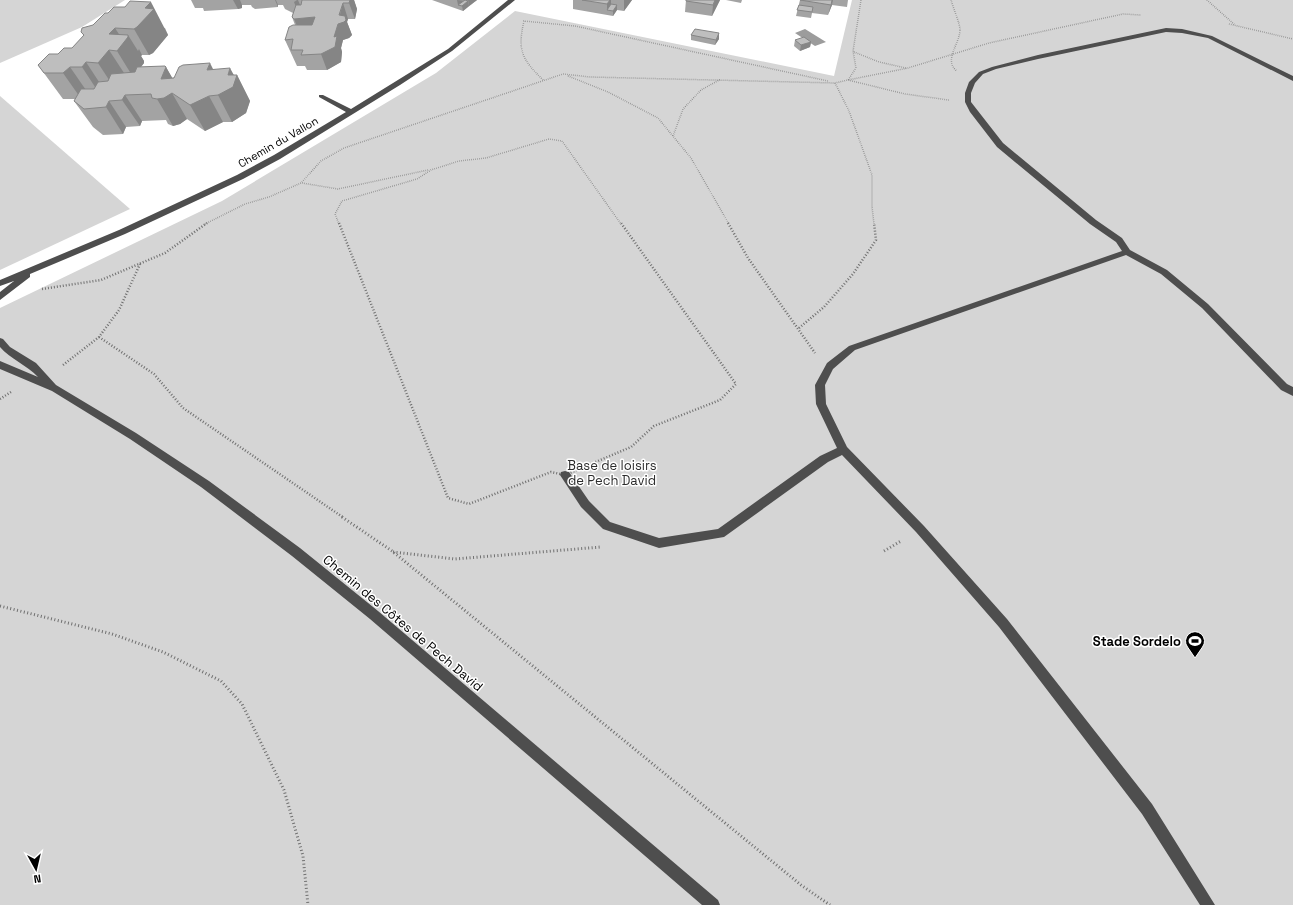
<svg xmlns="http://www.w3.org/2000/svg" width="1293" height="905" font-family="'Space Grotesk',sans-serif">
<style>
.green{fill:#d5d5d5}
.water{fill:#9c9c9c}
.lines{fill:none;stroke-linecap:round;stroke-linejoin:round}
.path-far2{stroke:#707070;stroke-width:1.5;stroke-dasharray:0.5 1.5;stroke-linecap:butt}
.path-far1{stroke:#707070;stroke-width:2.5;stroke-dasharray:1 2;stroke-linecap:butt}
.path{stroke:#707070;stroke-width:3;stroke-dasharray:1 2.5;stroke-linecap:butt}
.minor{fill:#4e4e4e;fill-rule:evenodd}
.wall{fill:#a3a3a3}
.shaded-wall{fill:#858585}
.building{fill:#bebebe;stroke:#858585}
.labels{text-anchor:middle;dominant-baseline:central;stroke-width:3;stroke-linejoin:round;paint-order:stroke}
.far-street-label{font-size:11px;fill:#000;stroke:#fff}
.park-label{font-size:13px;fill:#2c2c2c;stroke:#fff}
.street-label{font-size:13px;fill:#000;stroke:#fff}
.poi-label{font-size:13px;font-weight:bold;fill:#000;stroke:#fff;text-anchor:end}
</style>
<rect width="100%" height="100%" fill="#fff"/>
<g class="green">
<path d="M0,0H125L82,27L0,63Z"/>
<path d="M852,0H1293V905H0V308L222,201L436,73L515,11L834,76Z"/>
<path d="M0,96L130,209L0,270Z"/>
</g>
<path class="water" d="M805,29L826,42L815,46L795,33Z"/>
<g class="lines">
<g class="path-far2">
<path d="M951,0C953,8 960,23 960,30C960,43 943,61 957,71"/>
<path d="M1207,0L1235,25"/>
<path d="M1229,24L1293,39"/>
<path d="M854,52L879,62L906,68"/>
<path d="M568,76L608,92L658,118L691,158L729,224"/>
<path d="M543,80C522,59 517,51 524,21L575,26L828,81"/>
<path d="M835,83L849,111L872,175V207L874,224"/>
<path d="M949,100L905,94L848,80L908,68L989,43L1123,14L1141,15"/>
<path d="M673,136L683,109L701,90L721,79"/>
<path d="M302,183L338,189L428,170"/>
<path d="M205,224L245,204L269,197L301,183L321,161L344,148L563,74L590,77L835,83L848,80L856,68L853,51L861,0"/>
<path d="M339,224L335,214L342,201L417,179L431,170L459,161L486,158L549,139L562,141L621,224"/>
</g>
<g class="path-far1">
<path d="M339,223L448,498L469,504L551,472L565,475L631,447L654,426L720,400L736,384L621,223"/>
<path d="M728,223L748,258L815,353"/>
<path d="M42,289L101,280L165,253L207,223"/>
<path d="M799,328L824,307L853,274L876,240L874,223"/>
<path d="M99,337L154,374L183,408L344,518"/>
<path d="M63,365L99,337L119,310L140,264"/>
<path d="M0,399L11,392"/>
</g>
<g class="path">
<path d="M342,517L392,551L801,885L830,905"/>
<path d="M884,551L901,541"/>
<path d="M393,552L455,559L601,547"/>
<path d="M0,606L112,634L163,652L221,681L242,704L284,790L303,856L308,905"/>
</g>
<g class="minor">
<path d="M508,0H515L452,51L400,85L280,159L243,179L125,234L30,274V277L0,300V292L14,281L0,286V280L119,230L237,175L274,155L346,112L319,97V95H323L351,109L448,49Z"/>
<path d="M1166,28L1182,29L1212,36L1293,76V81L1208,38L1182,33L1166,32L1038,59L996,69L983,74L975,83L971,93V102L1003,143L1096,220L1122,238L1130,250L1167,270L1208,304L1287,384L1293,387V396L1281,390L1202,308L1161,274L1126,255L855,350L833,369L825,385L826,404L847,447L924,526L1007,619L1152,804L1215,905H1200L1142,814L999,627L916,532L842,455L828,462L724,537L659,548L603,529L581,507L560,475L561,472L565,471L569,472L589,501L610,522L659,538L718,529L820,456L837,448L816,404L815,385L827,363L849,346L1122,251L1116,242L1090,224L997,147L970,112L965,102V93L969,82L979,72L992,67L1038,55Z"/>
<path d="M0,338L3,339L10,347L36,363L56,385L136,433L209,481L300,548L378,611L718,900L720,905H702L370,619L292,556L201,487L130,439L52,391L0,369V361L38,377C27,365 10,359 0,347Z"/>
</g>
</g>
<g class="wall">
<path d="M191,0H354L357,9L355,19H348L347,22L352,35L349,38L343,40L341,48L342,52L341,62L327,70H307L305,66H297L285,40L295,25L292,17L293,13L285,9L283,5H278V7L255,9L252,7L251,5H242V8L238,9L204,11L203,8H195Z"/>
<path d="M432,0H477L463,11Z"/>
<path d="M573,0H632L624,11L617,10L613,16L573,9Z"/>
<path d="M686,0H720L712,16L685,12Z"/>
<path d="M726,0H742L741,3Z"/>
<path d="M800,0H848L847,7L832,5L828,15L812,13L811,18L796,16Z"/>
<path d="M108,13L165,28L168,35L153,53L149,55H142L141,56L144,61V63L141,67H166L172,78L213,69L234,75H237L250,101L246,113L232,122H223L205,131L187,119L180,124L173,126L168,124L166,120L142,121L140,126L126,127L123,134L103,135L93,127L74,101L75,99H63L38,65L58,54L72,48L84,36L81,32L93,25Z"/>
<path d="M719,33V39L715,45L691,40V35Z"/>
<path d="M795,40L811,42L810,47L800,51L794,46Z"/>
</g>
<g class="shaded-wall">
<path d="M233,0H240L242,5V8L238,9Z"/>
<path d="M275,0H276L278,5V7Z"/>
<path d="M297,0H298L304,15L300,17L294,2Z"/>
<path d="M350,0H354L357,9L355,19L349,3Z"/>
<path d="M457,0L468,1L469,6L463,11L462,6L458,5Z"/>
<path d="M468,0H477L469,6Z"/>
<path d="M610,0H611V9L607,10V15V4Z"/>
<path d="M624,0H632L624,11Z"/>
<path d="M715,0H720L712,16L713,5Z"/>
<path d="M832,0H833L832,5L828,15Z"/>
<path d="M151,2L168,35L153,53L149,55L134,29L145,8Z"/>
<path d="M343,3L348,19L347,22L352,35L349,38L343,40L341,48L342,52L341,62L327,70L321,54L334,37Z"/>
<path d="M617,5V10L613,16V11Z"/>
<path d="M315,17L318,41L301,35L294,19Z"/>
<path d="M115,28L124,42L128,35L138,51L139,49L142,55L141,56L144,61V63L133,77L117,51L109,34Z"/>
<path d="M719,33V39L715,45L716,40Z"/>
<path d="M811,42L810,47L800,51L801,45Z"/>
<path d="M109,50L126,76L115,89L98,63Z"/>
<path d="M86,62L103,88L99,93L82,67Z"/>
<path d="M210,63L223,89L230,68L236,79L237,75L250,101L246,113L232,122L218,95L207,70Z"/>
<path d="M70,67L88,93L82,100L63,73Z"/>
<path d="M166,67L181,93H172L187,119L180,124L173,126L157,99L161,79Z"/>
<path d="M125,95L142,121L140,126L122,100Z"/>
<path d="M209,96L223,122L205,131L190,105Z"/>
<path d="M109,101L126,127L123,134L106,107Z"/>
</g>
<g class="building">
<path d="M302,0H350L349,3H343L339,15L345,16L346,20L344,22L338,24L334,37L337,36L335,47L321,54L301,55L303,50H291L293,39L285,40L289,27L293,25H312L315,17L294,19L292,17L296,5H301Z"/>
<path d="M465,0L468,1L462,6L458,5Z"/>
<path d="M582,0H610L607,4Z"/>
<path d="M686,0H715L713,5L686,1Z"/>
<path d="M800,0H832L831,5Z"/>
<path d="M130,1L151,2L145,8L154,9L137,27L134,29L115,28L109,34L128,35V37L117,51L109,50L98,63L86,62L82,67H70L63,73H44L38,65L49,54H58L64,48H72L84,35L81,32L82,28L93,25L105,13H108L114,7H125Z"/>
<path d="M611,4L617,5L613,11L607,10Z"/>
<path d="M799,5L813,7L812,12L797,10Z"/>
<path d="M695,29L719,33L716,40L691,35Z"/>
<path d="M804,37L811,42L801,45L795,40Z"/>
<path d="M210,63L207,70L230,68L228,75H237L233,87L218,95L209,96L190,105L172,93L164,98L157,99L152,98L151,94L125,95L122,100L109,101L106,107L84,109L74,101L81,89H94L98,82L108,81L111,74L135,72L137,67L165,66L166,67L161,79L174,78L179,67L183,65Z"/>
</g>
<defs>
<symbol id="stadium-pin" viewBox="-11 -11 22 30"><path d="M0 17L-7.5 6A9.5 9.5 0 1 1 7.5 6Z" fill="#000" stroke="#fff"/><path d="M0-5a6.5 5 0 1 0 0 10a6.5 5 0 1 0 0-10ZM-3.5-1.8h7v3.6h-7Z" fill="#fff"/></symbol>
</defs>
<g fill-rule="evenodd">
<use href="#stadium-pin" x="1184" y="630" width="22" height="30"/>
</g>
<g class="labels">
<g class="far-street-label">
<text transform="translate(278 142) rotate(-30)">Chemin du Vallon</text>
</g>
<g class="park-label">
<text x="612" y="465">Base de loisirs<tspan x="612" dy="15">de Pech David</tspan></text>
</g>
<g class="street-label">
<text transform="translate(403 623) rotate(40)">Chemin des Côtes de Pech David</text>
</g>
<g class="poi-label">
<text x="1181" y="641">Stade Sordelo</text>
</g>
</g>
<g transform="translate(36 869) rotate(172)" stroke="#ffffff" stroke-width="3" paint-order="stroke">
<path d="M0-3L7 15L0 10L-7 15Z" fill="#000000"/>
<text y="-6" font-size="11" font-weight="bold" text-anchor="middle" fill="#000000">N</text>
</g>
</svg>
